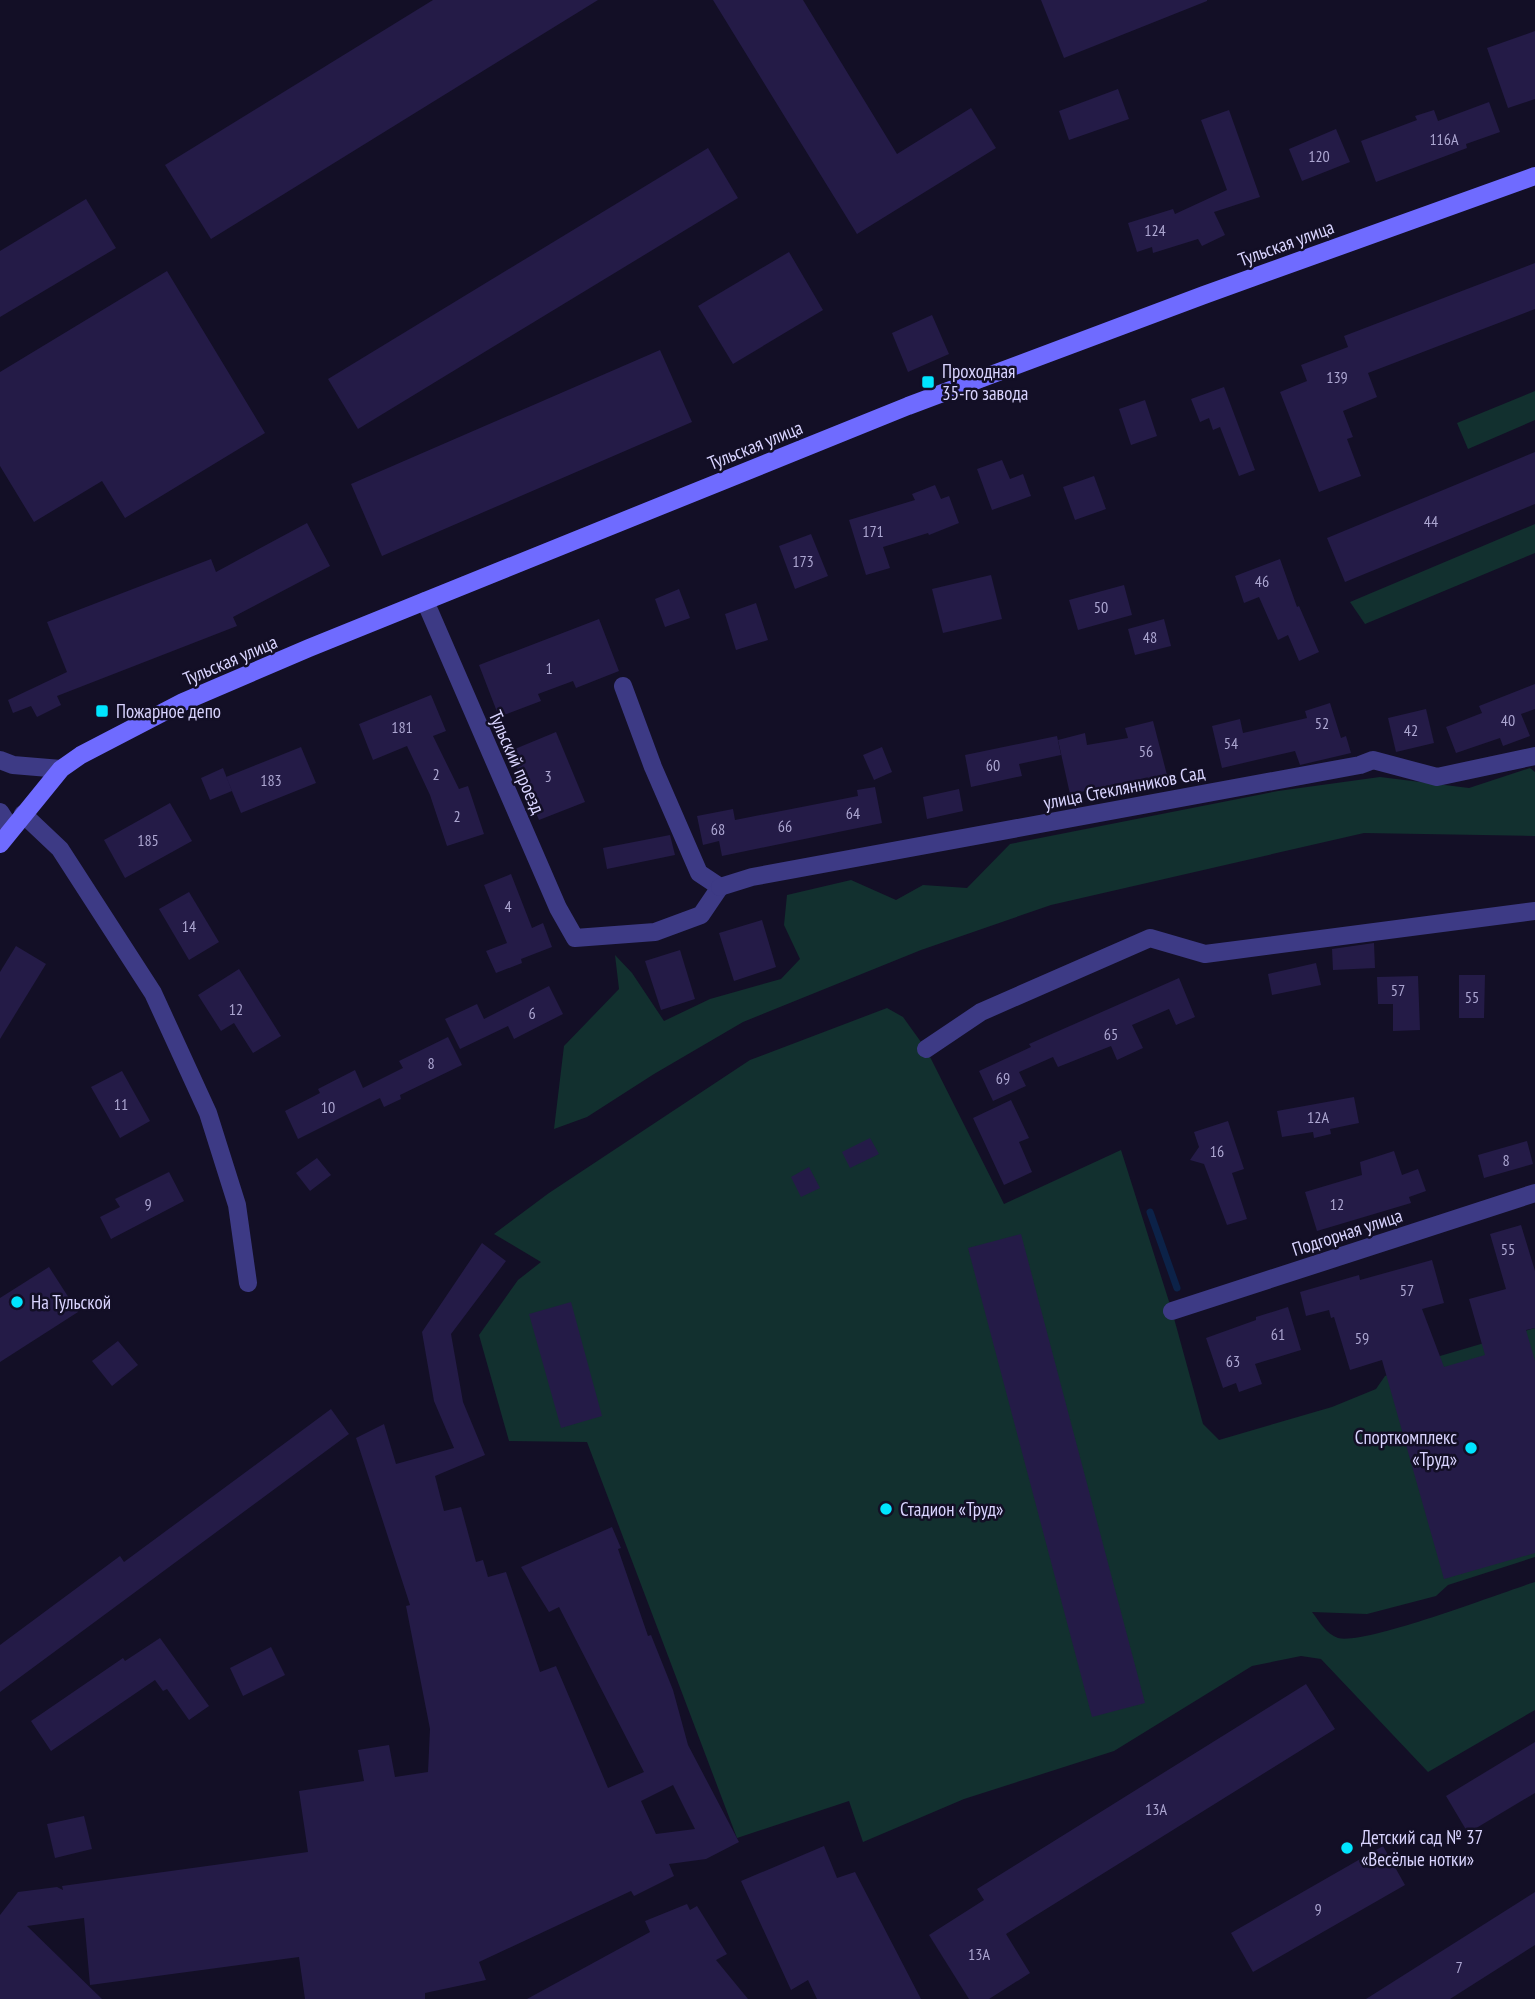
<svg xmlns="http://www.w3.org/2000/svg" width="1535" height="1999" font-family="'PT Sans Narrow',sans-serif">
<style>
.green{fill:#12302f}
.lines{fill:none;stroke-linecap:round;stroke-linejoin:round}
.stream{stroke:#0c2248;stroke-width:7}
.building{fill:#241b47;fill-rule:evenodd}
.minor{stroke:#3d3a85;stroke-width:18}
.tertiary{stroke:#3d3a85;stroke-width:18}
.secondary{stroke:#6f6bff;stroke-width:18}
.poi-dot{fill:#00e5ff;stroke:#130f26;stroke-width:2.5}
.labels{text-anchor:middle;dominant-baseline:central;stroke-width:5;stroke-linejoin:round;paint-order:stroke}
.number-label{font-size:16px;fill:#aca6d1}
.street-label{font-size:19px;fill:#d9d4ff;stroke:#130f26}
.poi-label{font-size:19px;fill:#d9d4ff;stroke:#130f26;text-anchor:start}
</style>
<rect width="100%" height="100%" fill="#130f26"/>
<g class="green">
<path d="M1535,391V420L1468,449L1457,423Z"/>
<path d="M1535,524V553L1365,624L1350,602Z"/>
<path d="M1530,768L1535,772V836L1364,833L1051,905L921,950L743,1022L654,1074L587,1117L554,1129L564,1046L619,989L615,955L632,973L664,1021L710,999L781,979L800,959L784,925L787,895L851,880L896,900L923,885L967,888L1010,844L1278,791L1380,777L1469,788Z"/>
<path d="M887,1008L903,1017L926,1049L1004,1204L1121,1150L1172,1311L1203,1424L1219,1440L1332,1407L1376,1389L1385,1376L1440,1356L1535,1328V1557L1448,1585L1436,1596L1367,1614L1312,1612C1319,1621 1326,1634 1338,1638C1366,1645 1500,1593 1535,1582V1710L1428,1772L1321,1659L1301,1656L1252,1666L1114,1751L964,1799L863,1842L849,1801L737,1838L587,1442L509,1441L479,1335L518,1280L541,1262L494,1234L549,1193L750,1060Z"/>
</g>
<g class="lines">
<path class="stream" d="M1150,1212L1177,1288"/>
</g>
<g class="building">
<path d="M433,0H598L211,239L165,165Z"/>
<path d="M713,0H803L897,154L971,108L996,148L857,234Z"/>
<path d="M1041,0H1207V1L1064,58Z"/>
<path d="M1535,31V99L1508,108L1487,48Z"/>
<path d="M1118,89L1129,119L1069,140L1059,111Z"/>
<path d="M1489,102L1500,132L1466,144L1467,148L1376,182L1361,141L1417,120L1415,116L1434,110L1438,121Z"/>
<path d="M1229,110L1260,197L1214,212L1225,235L1202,246L1198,239L1153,253L1152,247L1137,252L1128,223L1173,209L1175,214L1227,190L1201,120Z"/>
<path d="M1336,129L1350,162L1302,181L1289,149Z"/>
<path d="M708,148L738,198L358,429L328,379Z"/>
<path d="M86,199L116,248L0,317V251Z"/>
<path d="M789,252L823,310L733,364L698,306Z"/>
<path d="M1535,263V309L1368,373L1377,397L1343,411L1353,437L1347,439L1361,476L1319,492L1280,392L1307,381L1301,365L1348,347L1344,336Z"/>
<path d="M167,271L265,433L125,518L102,481L34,522L0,466V372Z"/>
<path d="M932,315L949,354L908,372L892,333Z"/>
<path d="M660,350L692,422L382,556L351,484Z"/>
<path d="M1224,387L1255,470L1239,476L1220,427L1213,430L1209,418L1200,422L1191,399Z"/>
<path d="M1145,400L1157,436L1131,445L1119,409Z"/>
<path d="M1535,452V504L1345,582L1327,538Z"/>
<path d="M1002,460L1010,479L1023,474L1031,496L992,510L977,469Z"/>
<path d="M1094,476L1106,509L1075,520L1063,487Z"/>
<path d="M935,485L941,499L949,496L959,523L929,535L928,533L883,547L890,568L866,575L849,520L915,500L912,494Z"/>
<path d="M307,523L330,566L233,617L237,626L57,696L61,705L37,717L31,706L13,713L8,700L67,672L47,622L211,559L216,572Z"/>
<path d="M811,534L828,576L795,589L779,546Z"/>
<path d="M1280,559L1297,607L1299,606L1319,652L1299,661L1288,635L1278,640L1259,597L1244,603L1235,576Z"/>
<path d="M991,575L1002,619L943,633L932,589Z"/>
<path d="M1124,585L1132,615L1078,630L1069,600Z"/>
<path d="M679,589L690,618L665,627L655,599Z"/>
<path d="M756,603L768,640L736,650L725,614Z"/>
<path d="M599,619L619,671L576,688L573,681L538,694L541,701L499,717L479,665Z"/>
<path d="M1164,619L1171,646L1135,655L1128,629Z"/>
<path d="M1535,684V709L1521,714L1530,736L1503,746L1500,738L1456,753L1446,727L1482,713L1479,706Z"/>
<path d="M431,695L446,731L433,736L459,789L468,786L484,834L447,846L430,795L407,746L373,760L359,724Z"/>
<path d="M1330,703L1341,738L1346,736L1351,753L1300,765L1295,751L1222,768L1212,726L1240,719L1243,733L1307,718L1305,711Z"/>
<path d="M1426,709L1434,743L1396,752L1388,718Z"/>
<path d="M1153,721L1167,775L1070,794L1058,740L1085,733L1087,745L1128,738L1125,728Z"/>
<path d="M556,732L585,802L539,820L510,751Z"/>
<path d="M1057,736L1061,755L1019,764L1022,776L971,787L965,755Z"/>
<path d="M301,747L316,783L241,813L226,777Z"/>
<path d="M882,747L892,772L874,780L863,755Z"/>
<path d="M223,768L232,791L210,800L201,778Z"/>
<path d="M875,787L882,823L722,856L719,841L703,845L697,816L733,809L735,820L858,796L857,790Z"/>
<path d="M959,789L963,811L927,819L923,797Z"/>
<path d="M170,803L192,841L125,878L104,840Z"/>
<path d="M670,835L675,855L607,869L603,848Z"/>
<path d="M511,874L532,928L543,923L552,947L521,959L522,963L496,973L486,951L507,943L484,885Z"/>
<path d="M189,892L219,942L189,960L159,909Z"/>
<path d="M762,920L776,967L734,981L719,933Z"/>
<path d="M1374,943L1375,968L1333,970L1332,949Z"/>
<path d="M16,946L46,964L0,1039V972Z"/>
<path d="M680,950L695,999L661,1010L645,961Z"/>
<path d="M1316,963L1321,985L1272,995L1268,974Z"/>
<path d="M239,969L281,1036L253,1053L234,1023L221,1031L198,995Z"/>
<path d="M1459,975H1485L1484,1018H1459Z"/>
<path d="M1418,976L1420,1030L1393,1031V1004H1378L1377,977Z"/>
<path d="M1179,978L1195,1017L1176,1025L1169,1009L1132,1025L1143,1048L1117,1060L1111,1046L1058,1067L1053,1057L1019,1072L1026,1086L993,1101L979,1071L1031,1047L1029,1044Z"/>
<path d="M549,986L563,1014L514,1039L508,1026L460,1049L445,1019L477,1004L484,1019Z"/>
<path d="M448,1037L462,1065L400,1095L401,1099L384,1107L380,1098L298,1139L285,1111L320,1093L318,1089L355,1070L363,1088L403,1068L399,1061Z"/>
<path d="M122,1071L150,1121L120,1138L91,1087Z"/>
<path d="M1354,1097L1359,1123L1330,1129L1331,1134L1314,1138L1313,1132L1282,1137L1277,1111Z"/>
<path d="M1011,1100L1029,1138L1019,1142L1032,1172L1004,1185L973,1118Z"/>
<path d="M1228,1121L1244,1169L1232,1173L1247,1219L1227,1225L1204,1164L1190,1160L1199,1147L1194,1132Z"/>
<path d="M870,1138L879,1154L850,1168L842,1152Z"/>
<path d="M1527,1141L1533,1164L1484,1178L1478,1155Z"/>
<path d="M1394,1151L1402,1175L1418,1169L1426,1191L1409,1197L1411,1203L1317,1231L1305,1192L1362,1175L1360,1162Z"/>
<path d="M317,1158L331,1175L310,1191L296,1173Z"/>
<path d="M809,1167L820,1188L801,1197L791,1177Z"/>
<path d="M169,1172L184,1201L111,1239L100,1217L120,1207L115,1199Z"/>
<path d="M1521,1225L1535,1271V1328L1526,1330L1535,1361V1553L1444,1579L1382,1360L1350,1370L1334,1317L1331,1318L1329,1310L1306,1316L1300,1292L1359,1275L1360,1280L1432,1260L1444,1303L1422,1309L1444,1367L1485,1355L1469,1299L1506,1289L1490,1234Z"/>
<path d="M1021,1234L1145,1703L1092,1717L968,1248Z"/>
<path d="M482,1243L506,1261L451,1334L463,1402L485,1455L435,1476L444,1511L461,1507L476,1562L483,1560L488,1577L506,1572L540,1672L556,1666L608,1788L644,1772L559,1607L549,1612L521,1567L612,1527L621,1548L618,1549L648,1636L651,1635L673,1690L688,1745L739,1842L706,1859L669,1864L674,1876L634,1896L631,1891L479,1962L486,1980L425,1993V1999H305L299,1957L90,1985L84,1918L27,1926L102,1999H0V1915L18,1892L57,1887L63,1890L62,1886L308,1852L299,1791L364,1781L358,1750L389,1745L395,1777L428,1772L430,1729L406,1606L410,1605L356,1438L384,1424L396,1464L454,1448L434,1401L422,1332ZM673,1785L695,1829L656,1834L641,1801Z"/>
<path d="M49,1267L78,1312L0,1362V1298Z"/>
<path d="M571,1302L602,1416L561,1428L529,1314Z"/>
<path d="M1288,1307L1301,1350L1255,1364L1262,1384L1239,1392L1236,1383L1223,1388L1206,1338L1256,1320V1317Z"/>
<path d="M118,1341L138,1365L112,1386L92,1361Z"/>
<path d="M331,1409L349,1434L0,1692V1645L120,1556L124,1562Z"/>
<path d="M160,1638L209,1706L189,1720L167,1689L163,1691L155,1680L51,1751L31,1721L123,1658L125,1661Z"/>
<path d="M271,1647L285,1675L243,1696L230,1668Z"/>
<path d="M1306,1684L1335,1729L1006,1934L1030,1973L989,1999H969L929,1935L984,1900L977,1889Z"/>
<path d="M1535,1742V1793L1468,1833L1446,1796Z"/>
<path d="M84,1816L92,1849L55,1858L47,1824Z"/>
<path d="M824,1846L837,1878L855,1872L921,1999H817L808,1980L791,1990L741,1881Z"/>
<path d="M1383,1846L1405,1885L1253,1972L1231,1933Z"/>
<path d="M1535,1892V1945L1450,1999H1366Z"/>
<path d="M687,1904L690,1910L697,1906L727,1954L716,1960L748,1999H527L650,1932L645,1921Z"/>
</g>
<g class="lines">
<g class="minor">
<path d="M425,601L558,908L575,938L655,932L701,915L720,887"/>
<path d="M623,686L653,767L699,873L720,887"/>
<path d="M23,814L60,849L153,993L208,1113L237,1205L248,1283"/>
<path d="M720,887L752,877L1360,765L1373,760L1437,777L1535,756"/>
<path d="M926,1049L981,1012L1150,938L1205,954L1535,911"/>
<path d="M1172,1311L1535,1193"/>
</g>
<g class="tertiary">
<path d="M0,760L13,765L61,769"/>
<path d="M0,812L11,829"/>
</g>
<path class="secondary" d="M0,844L61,769L81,755L183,702L309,648L908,406L1204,295L1535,176"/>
</g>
<g class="poi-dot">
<rect x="921" y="375" width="14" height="14" rx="3.5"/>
<rect x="95" y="704" width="14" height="14" rx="3.5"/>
<circle cx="17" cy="1302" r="7"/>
<circle cx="1471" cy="1448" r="7"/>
<circle cx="886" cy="1509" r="7"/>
<circle cx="1347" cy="1848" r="7"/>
</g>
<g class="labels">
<g class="number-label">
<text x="1444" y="139">116А</text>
<text x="1319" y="156">120</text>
<text x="1155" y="230">124</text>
<text x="1337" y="377">139</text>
<text x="1431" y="521">44</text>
<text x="873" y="531">171</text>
<text x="803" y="561">173</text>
<text x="1262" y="581">46</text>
<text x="1101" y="607">50</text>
<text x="1150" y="637">48</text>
<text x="549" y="668">1</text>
<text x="1508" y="720">40</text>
<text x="1322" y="723">52</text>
<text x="402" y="727">181</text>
<text x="1411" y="730">42</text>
<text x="1231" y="743">54</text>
<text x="1146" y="751">56</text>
<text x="993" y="765">60</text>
<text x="436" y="774">2</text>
<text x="548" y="776">3</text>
<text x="271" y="780">183</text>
<text x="853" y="813">64</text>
<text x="457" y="816">2</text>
<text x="785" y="826">66</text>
<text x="718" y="829">68</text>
<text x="148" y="840">185</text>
<text x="508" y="906">4</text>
<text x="189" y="926">14</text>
<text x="1398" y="990">57</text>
<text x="1472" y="997">55</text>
<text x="236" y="1009">12</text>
<text x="532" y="1013">6</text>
<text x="1111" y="1034">65</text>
<text x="431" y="1063">8</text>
<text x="1003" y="1078">69</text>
<text x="121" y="1104">11</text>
<text x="328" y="1107">10</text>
<text x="1318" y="1117">12А</text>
<text x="1217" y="1151">16</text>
<text x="1506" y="1160">8</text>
<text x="148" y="1204">9</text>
<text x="1337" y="1204">12</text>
<text x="1508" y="1249">55</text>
<text x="1407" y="1290">57</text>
<text x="1278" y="1334">61</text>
<text x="1362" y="1338">59</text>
<text x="1233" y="1361">63</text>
<text x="1156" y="1809">13А</text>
<text x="1318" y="1909">9</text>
<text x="979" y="1954">13А</text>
<text x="1459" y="1967">7</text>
</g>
<g class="street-label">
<text transform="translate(1286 243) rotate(-20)">Тульская улица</text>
<text transform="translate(755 445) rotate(-22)">Тульская улица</text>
<text transform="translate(230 660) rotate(-23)">Тульская улица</text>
<text transform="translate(517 762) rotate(66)">Тульский проезд</text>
<text transform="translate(1124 787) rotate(-11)">улица Стеклянников Сад</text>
<text transform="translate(1347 1232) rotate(-18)">Подгорная улица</text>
</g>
<g class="poi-label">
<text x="942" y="371">Проходная<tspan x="942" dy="22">35-го завода</tspan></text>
<text x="116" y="711">Пожарное депо</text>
<text x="31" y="1302">На Тульской</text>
<text x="1457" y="1437" text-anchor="end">Спорткомплекс<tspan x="1457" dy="22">«Труд»</tspan></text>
<text x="900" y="1509">Стадион «Труд»</text>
<text x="1361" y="1837">Детский сад № 37<tspan x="1361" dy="22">«Весёлые нотки»</tspan></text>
</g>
</g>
</svg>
